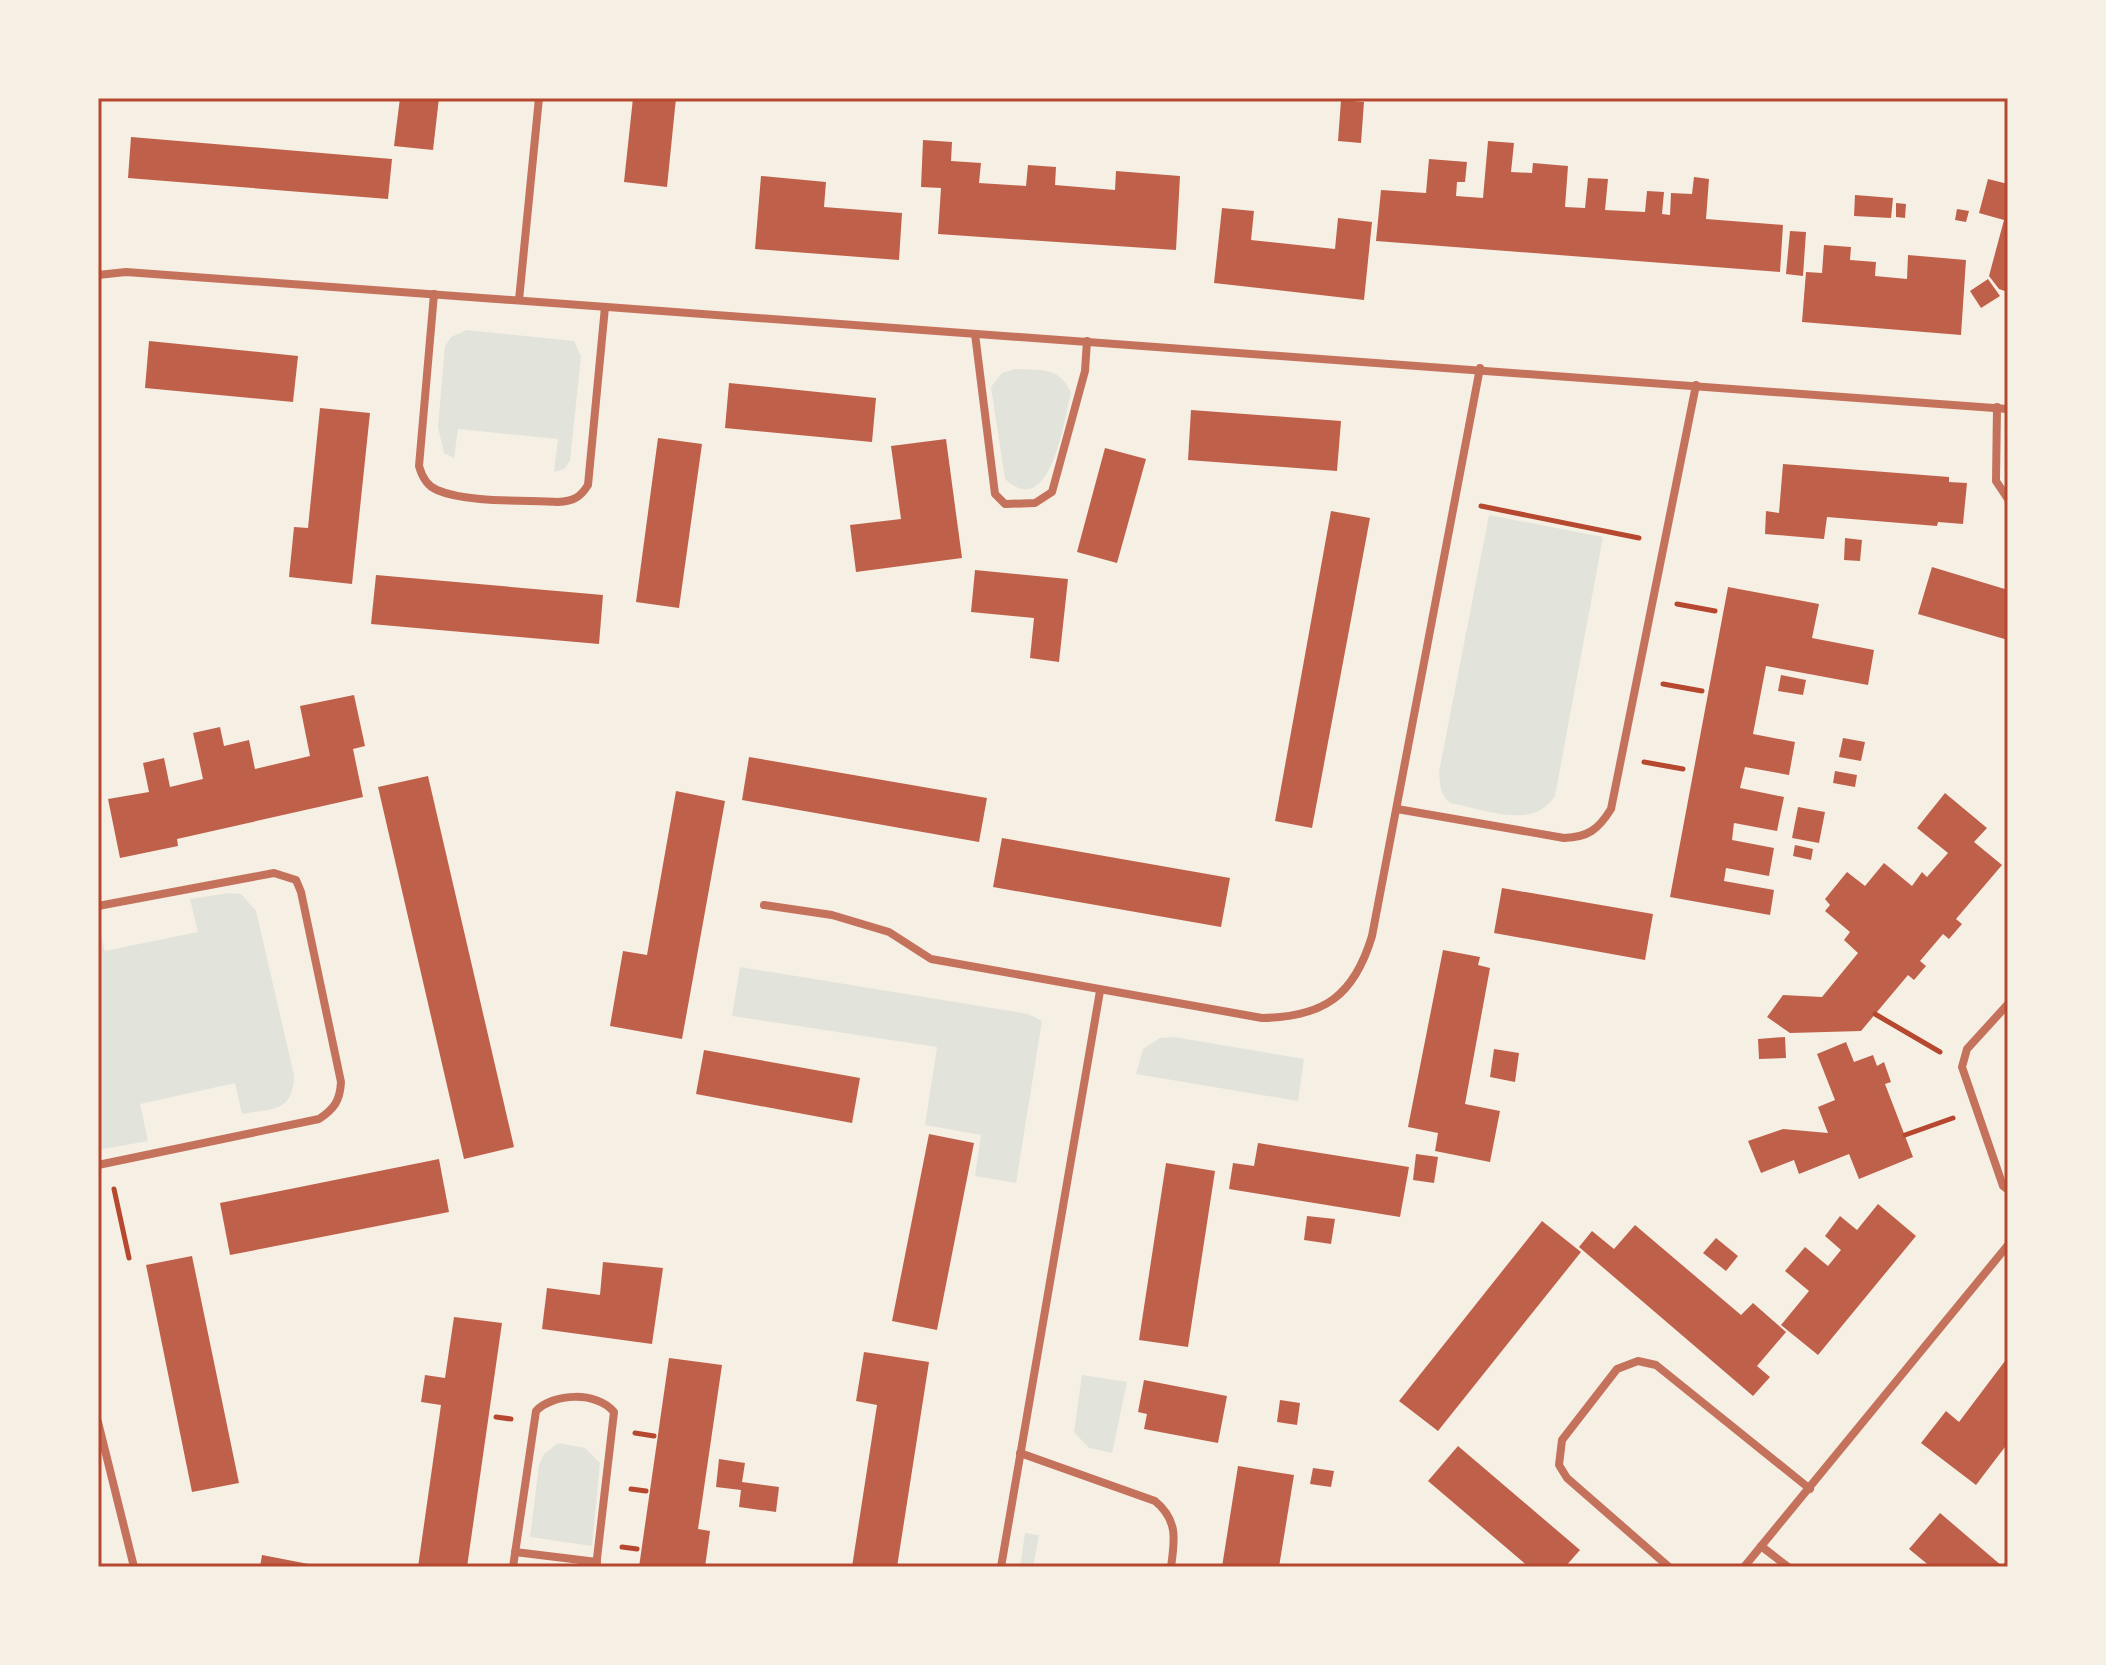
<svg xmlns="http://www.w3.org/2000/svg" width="2106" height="1665" font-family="'Work Sans',sans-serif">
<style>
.green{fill:#e2e4dc}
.building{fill:#bf614a}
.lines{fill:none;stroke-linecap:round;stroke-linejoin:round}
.path{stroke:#b5482f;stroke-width:5}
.minor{stroke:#c5725c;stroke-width:8}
.neatline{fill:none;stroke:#b5482f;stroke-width:3}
</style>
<rect width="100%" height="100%" fill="#f6efe4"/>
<g class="green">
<path d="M467,330L574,341L581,356L570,461L564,469L554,472L558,439L458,429L454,458L444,453L438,427L445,346L451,337Z"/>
<path d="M1015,369C1041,371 1060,366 1071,393C1064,419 1051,522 1005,479L991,387L1002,373Z"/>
<path d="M1489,515L1603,537L1555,796C1533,831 1485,809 1450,803C1440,794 1440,786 1439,772Z"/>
<path d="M229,893L241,894L256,911L294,1075C293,1113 273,1108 242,1114L235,1083L140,1104L148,1141L98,1150V925L105,951L198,932L190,899Z"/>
<path d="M740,967L1028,1014L1042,1021L1016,1183L975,1176L981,1135L925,1125L937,1047L732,1016Z"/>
<path d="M1174,1037L1304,1059L1298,1101L1136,1074L1143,1049L1160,1038Z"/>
<path d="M1082,1375L1127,1382L1112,1453L1089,1448L1074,1432Z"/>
<path d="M558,1443L585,1448L600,1463L592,1546L530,1537L539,1465L544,1454Z"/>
<path d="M1025,1533L1039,1535L1033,1567H1020Z"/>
</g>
<g class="building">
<path d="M400,98H439L433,150L394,146Z"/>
<path d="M633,98H676L667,187L624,182Z"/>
<path d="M1341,100L1364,102L1361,143L1338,141Z"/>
<path d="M131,137L392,159L388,199L128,178Z"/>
<path d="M923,140L952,142L951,161L981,163L979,183L1026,186L1028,165L1056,167L1055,185L1115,190L1116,171L1180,176L1176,250L938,234L941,188L921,187Z"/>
<path d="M1488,141L1514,143L1511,172L1532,173L1533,163L1568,166L1565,207L1585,208L1588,178L1608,179L1605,210L1645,212L1647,191L1664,192L1662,214L1670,215L1671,193L1692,194L1694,177L1709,179L1706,219L1783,225L1780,272L1376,241L1381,190L1426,193L1429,159L1467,162L1465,182H1457L1456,196L1483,198Z"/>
<path d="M761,176L826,182L824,207L902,213L899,260L755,249Z"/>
<path d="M1988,179L2008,184V292L1999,289L1989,276L2004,220L1979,213Z"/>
<path d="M1855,195L1893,198L1891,218L1854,216Z"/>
<path d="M1896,203L1906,204L1905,218L1896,217Z"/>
<path d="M1222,208L1254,211L1251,240L1335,249L1338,218L1372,222L1364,300L1214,283Z"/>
<path d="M1957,209L1969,211L1966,222L1955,220Z"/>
<path d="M1790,231L1806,232L1803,276L1786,274Z"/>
<path d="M1824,245L1851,247L1850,260L1876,262L1875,276L1907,279L1908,255L1966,260L1961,335L1802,322L1806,272L1822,273Z"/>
<path d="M1988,279L2000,296L1981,308L1970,291Z"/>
<path d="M149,341L298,356L293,402L145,388Z"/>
<path d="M729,383L876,398L872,442L725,428Z"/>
<path d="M320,408L370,413L352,584L289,577L294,527L308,528Z"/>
<path d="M1191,410L1341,421L1337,471L1188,460Z"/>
<path d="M658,438L702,444L679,608L636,602Z"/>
<path d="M946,439L962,558L856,572L850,525L901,519L891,446Z"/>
<path d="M1105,448L1146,459L1117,563L1077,552Z"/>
<path d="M1783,464L1949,477V482L1967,483L1963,524L1938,522L1937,526L1827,517L1824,539L1765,534L1766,511L1779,513Z"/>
<path d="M1331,511L1370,518L1312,828L1275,821Z"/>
<path d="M1845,538L1862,540L1860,561L1844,560Z"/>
<path d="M1932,567L2008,590V640L1918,614Z"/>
<path d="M975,570L1068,579L1059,662L1030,658L1034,618L971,612Z"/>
<path d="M376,575L603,595L599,644L371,624Z"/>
<path d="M1728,587L1819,604L1812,638L1874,650L1868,685L1766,666L1753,734L1795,742L1789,775L1745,767L1740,788L1784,797L1777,831L1734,823L1732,840L1774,848L1769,876L1726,868L1724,881L1774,890L1770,915L1670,897Z"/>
<path d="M1781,675L1806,680L1803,695L1778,691Z"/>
<path d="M354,695L365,746L353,749L363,797L177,839L178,846L120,858L108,799L149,792L143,763L164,758L170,787L203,779L193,733L220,727L224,746L249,740L255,769L310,756L300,706Z"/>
<path d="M1843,738L1865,742L1861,761L1839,757Z"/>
<path d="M749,757L987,798L979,842L742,800Z"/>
<path d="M1835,771L1857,775L1855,787L1833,783Z"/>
<path d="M428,776L514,1147L464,1159L378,787Z"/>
<path d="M676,791L725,801L682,1039L610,1026L623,951L647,955Z"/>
<path d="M1945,793L1987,828L1974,842L2002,865L1956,919L1962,924L1949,939L1943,934L1920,961L1926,966L1914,980L1908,975L1861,1031L1790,1033L1767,1017L1783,995L1822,997L1858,953L1844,940L1850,932L1825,911L1830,905L1825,899L1847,872L1865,886L1884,863L1912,886L1922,872L1927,877L1948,853L1917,828Z"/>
<path d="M1798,807L1825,812L1819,843L1792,838Z"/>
<path d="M1002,838L1230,878L1221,927L993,887Z"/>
<path d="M1795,845L1813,849L1811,860L1793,856Z"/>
<path d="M1502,888L1653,914L1645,960L1494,933Z"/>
<path d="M1443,950L1480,957L1478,965L1490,968L1465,1104L1500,1111L1490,1162L1435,1151L1438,1133L1408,1127Z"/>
<path d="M1785,1037L1786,1058L1759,1059L1758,1039Z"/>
<path d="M1846,1042L1854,1062L1873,1055L1877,1066L1884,1062L1891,1082L1885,1084L1913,1157L1859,1179L1849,1154L1799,1174L1794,1160L1761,1173L1748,1141L1783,1129L1828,1133L1818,1107L1835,1100L1817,1054Z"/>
<path d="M1494,1049L1519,1053L1515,1082L1490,1077Z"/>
<path d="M704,1050L860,1078L852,1123L696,1094Z"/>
<path d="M929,1134L974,1143L937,1330L892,1321Z"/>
<path d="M1258,1143L1409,1167L1400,1217L1229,1189L1233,1163L1254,1166Z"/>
<path d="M1416,1154L1438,1157L1434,1183L1413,1180Z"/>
<path d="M439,1159L449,1212L230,1255L220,1203Z"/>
<path d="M1166,1163L1215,1171L1188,1347L1139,1340Z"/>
<path d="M1878,1204L1916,1236L1818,1355L1781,1325L1809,1291L1785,1271L1805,1247L1828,1266L1841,1250L1825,1236L1840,1216L1857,1230Z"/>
<path d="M1307,1216L1335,1219L1331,1244L1304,1240Z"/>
<path d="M1542,1221L1581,1252L1438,1431L1399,1401Z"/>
<path d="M1635,1225L1741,1315L1753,1303L1786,1332L1757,1366L1770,1377L1753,1396L1579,1247L1592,1231L1614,1249Z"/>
<path d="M1716,1238L1738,1256L1726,1271L1703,1253Z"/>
<path d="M192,1256L239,1483L192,1492L146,1265Z"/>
<path d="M603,1262L663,1268L652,1344L542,1329L547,1288L600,1295Z"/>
<path d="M454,1317L502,1323L467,1567H418L441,1405L421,1402L425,1375L445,1378Z"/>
<path d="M864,1352L929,1362L897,1567H852L877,1405L856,1401Z"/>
<path d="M2008,1357V1443L1976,1485L1921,1443L1946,1411L1959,1422Z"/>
<path d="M669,1358L722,1365L698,1529L710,1531L705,1567H639Z"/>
<path d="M1144,1380L1227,1396L1218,1443L1144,1429L1147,1414L1138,1412Z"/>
<path d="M1280,1400L1300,1403L1297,1425L1277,1422Z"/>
<path d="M1458,1446L1580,1550L1565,1567H1529L1428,1481Z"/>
<path d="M719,1459L745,1463L742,1482L779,1487L776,1512L739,1507L741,1490L716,1487Z"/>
<path d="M1238,1466L1294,1475L1279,1567H1222Z"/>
<path d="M1313,1468L1334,1471L1331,1487L1310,1484Z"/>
<path d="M1940,1513L2002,1566L2008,1559V1567H1931L1909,1549Z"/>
<path d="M262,1555L319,1566V1567H260Z"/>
</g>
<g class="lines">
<g class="path">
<path d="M1481,506L1639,538"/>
<path d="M1677,604L1715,611"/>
<path d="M1663,684L1702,691"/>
<path d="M1644,762L1683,769"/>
<path d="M1875,1014L1940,1052"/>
<path d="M1905,1135L1953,1118"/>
<path d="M114,1189L129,1258"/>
<path d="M496,1417L511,1419"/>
<path d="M635,1433L654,1436"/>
<path d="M631,1489L646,1491"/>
<path d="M622,1547L637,1549"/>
</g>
<g class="minor">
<path d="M98,275L126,272L2008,409"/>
<path d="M434,294L419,466C422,477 427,486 437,490C467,503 525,500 558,502C573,501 580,498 588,485L605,307"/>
<path d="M519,300L539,98"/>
<path d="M975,334L995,494L1005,504L1035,503L1052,492L1085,371L1087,341"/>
<path d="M1997,407L1996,481L2008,499"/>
<path d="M1397,809L1564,838C1588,837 1598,830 1611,809L1696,385"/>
<path d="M764,905L832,915L889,932L931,959L1262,1018C1324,1017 1354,996 1372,936L1480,368"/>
<path d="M98,906L274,873L296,880L301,892L341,1082C340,1101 334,1109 319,1119L98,1165"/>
<path d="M2008,1004L1967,1049L1962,1067L2003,1186L2008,1190"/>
<path d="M98,1422L134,1567"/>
<path d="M1020,1453L1155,1501C1178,1520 1175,1539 1171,1567"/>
<path d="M1761,1546L1788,1567"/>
<path d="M515,1552L597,1562"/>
<path d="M513,1567L536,1411C553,1393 597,1391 614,1412L596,1567"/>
<path d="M1001,1567L1100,991"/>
<path d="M1669,1567L1567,1478L1559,1465L1562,1440L1617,1369L1638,1361L1656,1365L1810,1489"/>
<path d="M1744,1567L2008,1245"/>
</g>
</g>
<rect width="2106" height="1665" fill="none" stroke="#f6efe4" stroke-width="200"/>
<rect x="100" y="100" width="1906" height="1465" class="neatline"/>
</svg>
